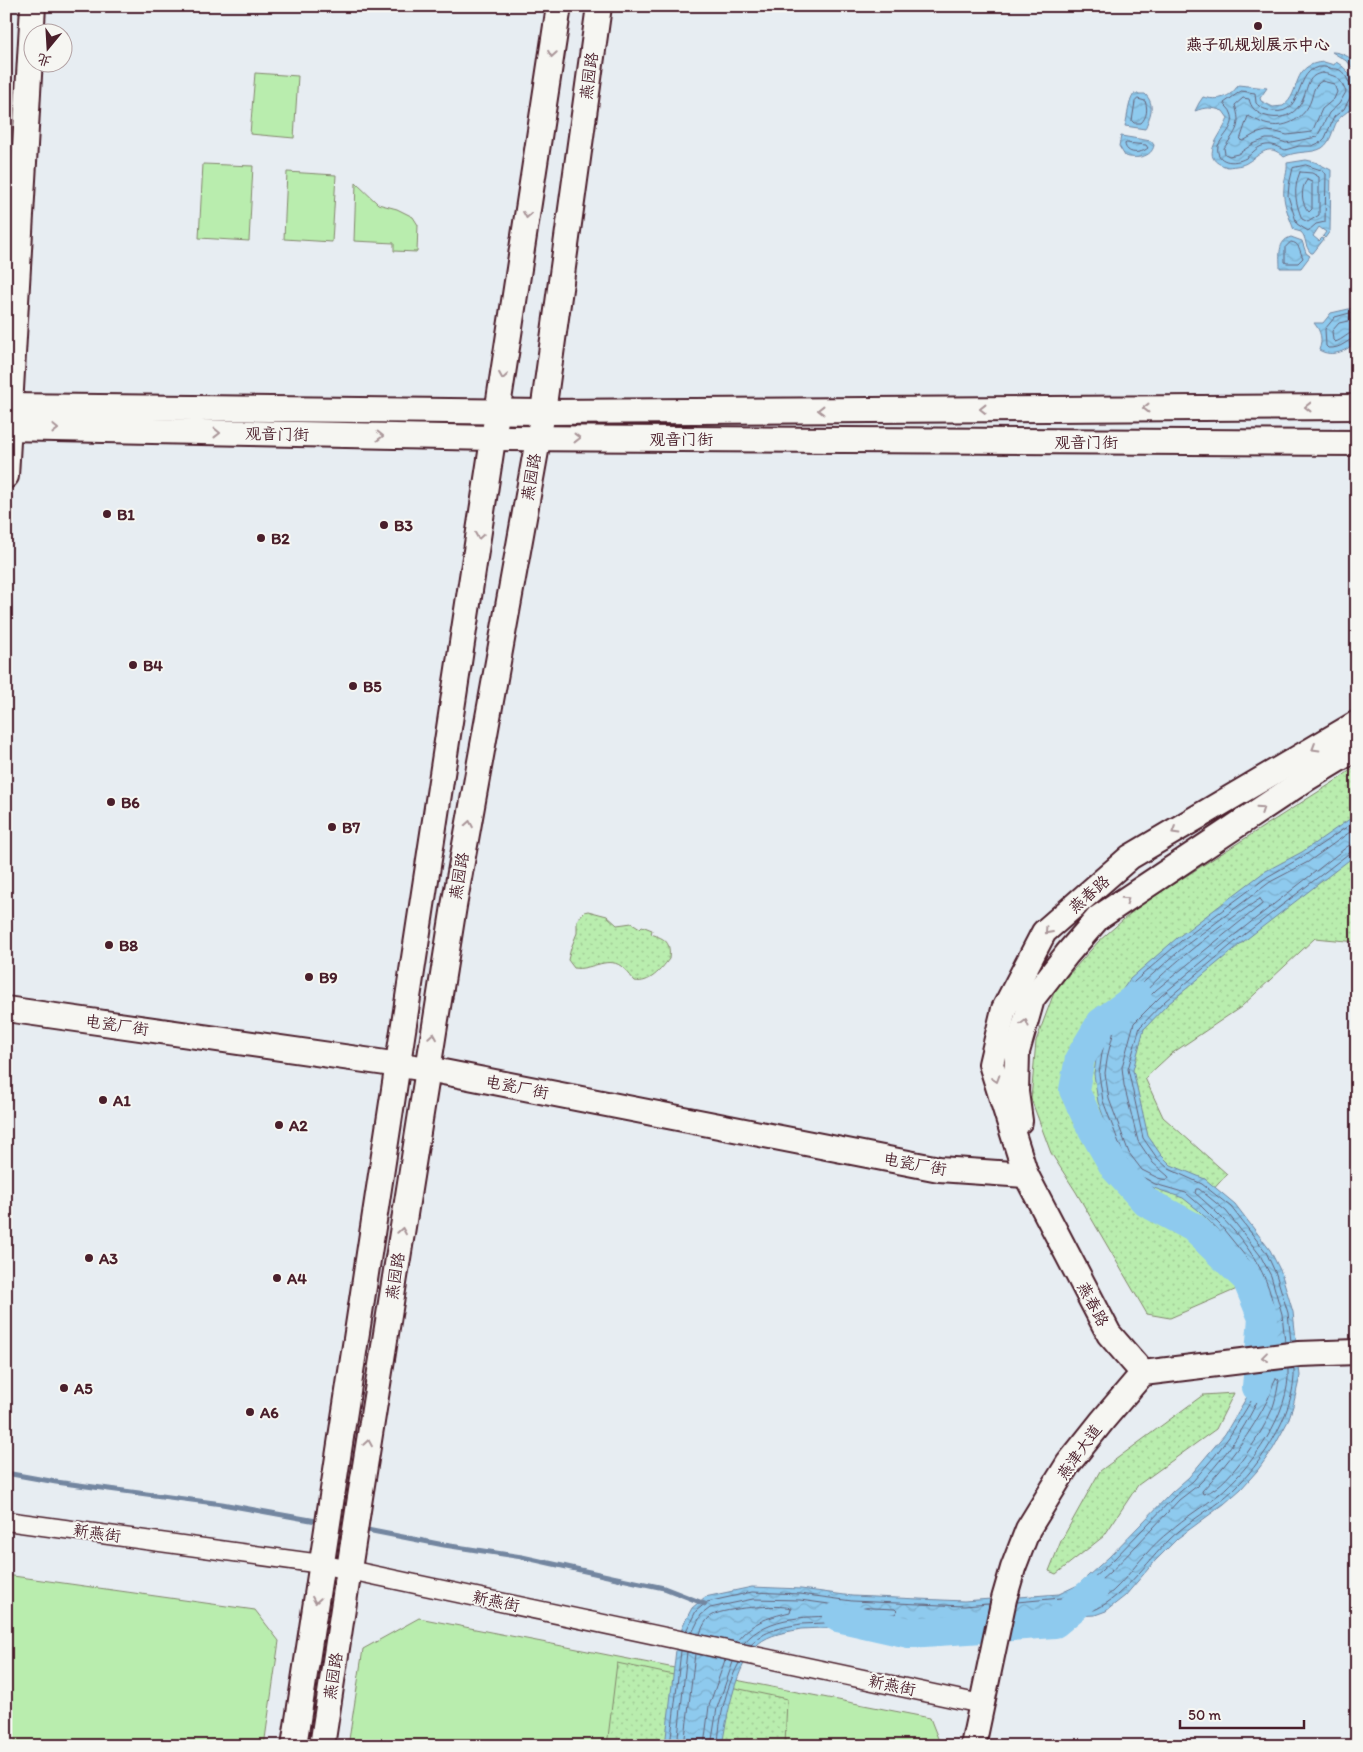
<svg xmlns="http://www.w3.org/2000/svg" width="1363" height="1752" font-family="Itim,'LXGW WenKai TC',sans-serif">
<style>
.grass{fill:#b9edae;stroke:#82866c}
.park{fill:url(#park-dots);stroke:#82866c}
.water{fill:url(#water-waves);stroke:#7386a0}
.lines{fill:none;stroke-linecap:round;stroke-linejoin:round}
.shore{stroke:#656379;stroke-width:1}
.stream{stroke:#7386a0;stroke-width:5}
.river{stroke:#8ecaee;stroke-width:30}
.street-casing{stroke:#4a1f2b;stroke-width:21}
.secondary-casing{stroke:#4a1f2b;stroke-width:28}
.street{stroke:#f6f6f2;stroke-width:18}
.secondary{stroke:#f6f6f2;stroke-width:24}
.oneway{stroke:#a99598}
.poi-dot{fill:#4a1f2b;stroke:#f6f6f2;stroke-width:2}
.labels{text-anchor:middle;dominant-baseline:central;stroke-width:4;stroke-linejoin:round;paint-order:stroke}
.poi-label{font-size:16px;font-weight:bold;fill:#4a1f2b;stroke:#f6f6f2;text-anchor:start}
.street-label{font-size:16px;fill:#4a1f2b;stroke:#f6f6f2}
</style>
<defs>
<pattern id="park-dots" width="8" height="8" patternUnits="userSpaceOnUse" patternTransform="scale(1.25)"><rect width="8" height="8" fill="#b9edae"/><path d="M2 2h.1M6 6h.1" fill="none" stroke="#a1cb96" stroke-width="1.8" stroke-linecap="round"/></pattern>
<pattern id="water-waves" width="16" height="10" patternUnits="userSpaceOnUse" patternTransform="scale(1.25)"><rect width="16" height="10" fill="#8ecaee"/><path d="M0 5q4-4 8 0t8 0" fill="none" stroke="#7cadcc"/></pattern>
</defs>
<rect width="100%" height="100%" fill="#e7edf2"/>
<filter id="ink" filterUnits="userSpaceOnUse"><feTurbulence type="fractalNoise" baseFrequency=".02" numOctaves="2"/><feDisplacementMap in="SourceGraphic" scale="10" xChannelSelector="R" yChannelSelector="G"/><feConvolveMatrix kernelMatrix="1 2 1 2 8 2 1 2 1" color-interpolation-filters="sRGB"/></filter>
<g filter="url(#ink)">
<g class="grass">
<path d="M255,73L298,76L294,138L250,134Z"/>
<path d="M203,164L253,166L249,241L199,238Z"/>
<path d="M287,172L336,175L332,242L284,239Z"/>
<path d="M356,183L378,204L397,209L413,217L418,225L417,252L394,251V243L354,241Z"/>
<path d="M6,1575L255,1610L279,1641L264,1746H6Z"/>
<path d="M419,1618L930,1718L941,1746H348L363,1649Z"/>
</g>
<g class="park">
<path d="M1357,765V942L1315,938L1241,1007L1171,1054L1145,1078L1163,1117L1227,1174L1211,1192L1267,1276L1170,1318L1147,1314L1076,1192L1051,1153L1031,1099L1036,1041L1055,990L1099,941L1139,906L1340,778Z"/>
<path d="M588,911L607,916L617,925L632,923L640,928L642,926L652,930L651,934C666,939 671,942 669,959C661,970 649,984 635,981C630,976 627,970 621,966C607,956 589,971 574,968L568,960L571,948L577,933V920L584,912Z"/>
<path d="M1234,1393L1216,1429L1138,1485L1104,1536L1056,1574L1049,1571L1061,1541L1100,1471L1203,1395Z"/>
<path d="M617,1663L787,1699L785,1746H607Z"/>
</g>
<g class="water">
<path d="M1332,52C1341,52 1350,57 1357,63V74L1348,62Z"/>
<path d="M1324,62L1334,65L1336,62C1352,71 1362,90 1351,108C1347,113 1340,116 1337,121C1332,131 1331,142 1322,148C1312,154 1297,150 1284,157C1268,142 1262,154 1248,162C1243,166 1235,166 1228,167C1195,159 1223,135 1228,118L1223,111C1212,107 1205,107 1195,111L1199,103L1203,97C1217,101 1231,98 1238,85L1267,88L1260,98L1261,101L1273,107L1283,106C1302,93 1290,64 1324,62Z"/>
<path d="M1134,94H1145C1156,105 1150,116 1145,129L1125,126C1128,116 1128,102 1134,94Z"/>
<path d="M1121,136L1151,141L1154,145C1152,158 1135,159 1125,156L1119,146Z"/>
<path d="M1306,160L1315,162L1331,170L1330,231L1325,238L1323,236L1326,232L1319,227L1313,236L1319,241L1322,238L1324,239L1313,253H1311C1304,246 1307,238 1301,232L1294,230C1289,216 1282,202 1284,187C1284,179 1288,172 1287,163Z"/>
<path d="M1291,237L1302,241L1306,253L1310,256L1301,268H1280C1280,256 1277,241 1291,237Z"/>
<path d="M1357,299V340C1348,351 1332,358 1319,350C1323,340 1321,331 1314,323H1323L1331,313L1353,308Z"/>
<path d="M1357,814V854L1239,945L1168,1004L1144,1029L1133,1070L1148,1136L1161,1155L1171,1165L1205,1179L1235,1204L1270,1250L1281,1272L1293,1312L1300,1376L1293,1406L1288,1421L1273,1449L1257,1471L1241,1489L1224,1504L1178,1538L1155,1561L1125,1596L1106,1611L1095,1615L801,1629C787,1632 769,1634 758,1644C735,1665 727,1717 722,1746H665L676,1650L683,1625L692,1608L705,1597L752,1587L801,1589L852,1596L964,1601L1059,1594L1078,1585L1109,1557L1172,1492L1189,1477L1225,1434L1251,1390L1259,1367L1262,1341V1308L1255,1285L1246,1265L1216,1228L1198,1210L1183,1198L1154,1188L1136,1179L1119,1158L1098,1102L1094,1074L1097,1052L1108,1010L1130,979L1177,938L1264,872L1302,852Z"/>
</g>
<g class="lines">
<g class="shore">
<path d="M1323,73C1339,77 1339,77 1346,92L1339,104L1329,113L1317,137L1286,143L1275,139H1266L1253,144L1238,154L1229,156L1225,154L1224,148C1236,131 1242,126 1235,105L1243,98L1249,99C1251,107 1255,112 1263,115C1279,121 1296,116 1303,99C1308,88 1307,74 1323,73Z"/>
<path d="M1322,81L1334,84L1337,92L1334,99L1322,109L1312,132L1287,135L1276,132L1266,131L1255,134L1243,141L1240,140L1248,116C1255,119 1262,124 1270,125C1287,128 1305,118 1311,100C1314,91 1313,86 1322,81Z"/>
<path d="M1357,89L1351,87C1348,81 1345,71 1337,69C1335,69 1332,69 1330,68C1291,58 1308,117 1273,111C1266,110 1260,108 1256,103L1255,93L1241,91L1224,103C1226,107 1230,109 1231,113C1237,126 1222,136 1218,146C1215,163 1234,165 1246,158C1253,153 1257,146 1266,145C1274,144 1279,147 1285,150L1299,146H1312L1321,142L1325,138L1334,117L1344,109L1351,96L1357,95"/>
<path d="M1138,99L1145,101C1148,109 1147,117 1141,123H1134L1132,121L1135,102Z"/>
<path d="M1127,143L1146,145L1148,148C1141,154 1126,155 1125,144Z"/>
<path d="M1306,165L1321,170L1326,174L1325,222L1316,224L1308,231L1297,224L1288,196L1289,185L1293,168Z"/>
<path d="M1300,172L1312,173L1319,177V215L1308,222L1302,219C1295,202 1293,189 1300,172Z"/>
<path d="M1307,180L1312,182V209L1309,212C1301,204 1300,188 1307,180Z"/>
<path d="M1291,242C1300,243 1299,250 1303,258L1298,263H1287L1285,262V248Z"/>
<path d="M1357,311L1335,317L1325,329L1326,346L1328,348C1343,349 1346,339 1357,338"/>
<path d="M1357,319L1339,323L1332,331L1333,340L1335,342C1343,340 1348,332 1357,331"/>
<path d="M1357,827L1308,862L1270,882L1185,946L1138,987L1118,1015L1108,1054L1105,1073L1109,1099L1129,1153L1142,1170L1158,1178L1166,1180L1169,1178L1168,1176L1153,1163L1138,1141L1124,1085L1122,1067L1134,1023L1161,996L1232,937L1348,846L1357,844"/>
<path d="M1260,899L1262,901V904L1156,990L1138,1008H1135C1136,989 1239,911 1260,899Z"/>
<path d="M1291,1342L1288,1313L1276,1274L1266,1252L1231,1207L1202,1184L1169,1169L1157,1158L1143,1138L1128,1069L1140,1027L1165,1001L1236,941L1352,851L1357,850"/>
<path d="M1273,1344C1274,1332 1275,1317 1273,1305C1265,1260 1229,1222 1195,1193L1196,1189H1199L1226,1211L1260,1255L1271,1276L1282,1314L1285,1342"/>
<path d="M1267,1345V1307L1260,1283L1250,1262L1220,1225L1201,1206L1186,1193L1155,1184L1139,1175L1124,1156L1103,1101L1099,1074L1102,1053L1112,1012L1134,982L1181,941L1267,877L1304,856L1357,820"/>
<path d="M1269,1371C1256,1413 1229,1454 1197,1486C1191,1491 1185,1495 1179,1500C1170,1509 1162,1519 1153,1528C1128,1554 1103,1584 1071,1600V1604C1080,1605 1093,1605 1100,1601C1119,1589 1131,1570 1145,1555C1153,1546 1161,1538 1170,1531C1185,1517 1203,1507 1218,1495C1251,1468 1291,1413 1288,1369"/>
<path d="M1276,1378L1279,1380C1277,1392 1275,1404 1270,1414C1261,1435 1225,1491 1203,1494L1202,1491C1228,1463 1251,1433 1268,1399C1271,1393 1272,1384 1276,1378Z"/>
<path d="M1017,1602L1061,1598L1081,1589L1112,1561L1175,1496L1193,1481L1214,1457L1229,1437L1256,1393L1263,1372"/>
<path d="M1014,1614L1094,1610C1121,1599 1147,1562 1169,1540C1184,1525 1203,1514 1220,1501C1256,1474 1297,1414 1294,1368"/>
<path d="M686,1631L696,1611L707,1602L752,1592L800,1594L852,1601L964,1606L989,1604"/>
<path d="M692,1633L701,1615L710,1608L753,1599L800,1600L851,1607L895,1609L897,1611L895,1614C878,1615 862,1616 845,1616C811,1617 768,1614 744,1643"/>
<path d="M700,1634C702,1628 706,1618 713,1615C726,1608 777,1604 791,1608L790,1612C766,1618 752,1622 736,1642"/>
<path d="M751,1645C763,1630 784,1627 801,1624L987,1616"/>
<path d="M670,1746L681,1651"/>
<path d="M677,1746L687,1652"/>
<path d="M684,1746L695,1654"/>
<path d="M704,1746L709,1706L725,1660"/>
<path d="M711,1746L717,1708L733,1662"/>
<path d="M718,1746C719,1718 726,1687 739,1663"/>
</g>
<g class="stream">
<path d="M6,1473L56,1482L222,1504L322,1522"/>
<path d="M362,1529L444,1545L522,1557L612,1577L664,1588L705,1604"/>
</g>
<g class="river">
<path d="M1137,997L1101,1023L1080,1058L1074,1090L1090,1124L1115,1168L1146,1202L1193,1227L1247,1279L1263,1318L1257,1387"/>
<path d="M838,1617L909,1633L1055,1623L1093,1591"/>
</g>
<defs>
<path id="street" d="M6,1521L321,1564L981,1704"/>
<g id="secondary">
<path d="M6,406L543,412L1357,407"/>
<path d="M6,428L493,438L1357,443"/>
<path d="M6,476L33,6"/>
<path d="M6,1009L428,1069L939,1169L1026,1175"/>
<path d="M1020,1121L1016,1092L1017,1052L1032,999L1067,954L1098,918L1306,779L1357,748"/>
<path d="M1143,1373L1109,1334L1026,1175L991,1064L1004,1009L1044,932L1130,857L1357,723"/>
<path d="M294,1746L559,6"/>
<path d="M322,1746L361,1491L454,906L543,412L599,6"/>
<path d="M973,1746L1004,1599L1013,1568L1028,1529L1068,1464L1103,1420L1143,1373L1299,1354L1357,1352"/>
</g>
</defs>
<use href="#street" class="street-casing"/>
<use href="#secondary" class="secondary-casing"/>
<use href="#street" class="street"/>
<use href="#secondary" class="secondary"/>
</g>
<defs><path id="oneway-chevron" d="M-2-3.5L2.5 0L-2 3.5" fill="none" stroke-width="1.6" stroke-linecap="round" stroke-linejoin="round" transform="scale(1.25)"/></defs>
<g class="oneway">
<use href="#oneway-chevron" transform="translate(552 54) rotate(99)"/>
<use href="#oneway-chevron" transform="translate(527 215) rotate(99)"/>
<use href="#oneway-chevron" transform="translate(503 376) rotate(99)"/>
<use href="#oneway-chevron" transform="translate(1308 407) rotate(180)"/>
<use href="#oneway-chevron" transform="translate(1146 408) rotate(180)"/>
<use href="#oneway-chevron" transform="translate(983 409) rotate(180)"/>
<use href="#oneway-chevron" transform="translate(821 410) rotate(180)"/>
<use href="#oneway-chevron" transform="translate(55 429) rotate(1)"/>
<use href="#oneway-chevron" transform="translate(217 433) rotate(1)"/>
<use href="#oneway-chevron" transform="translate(380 436) rotate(1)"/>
<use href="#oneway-chevron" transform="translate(577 438)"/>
<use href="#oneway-chevron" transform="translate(479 536) rotate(99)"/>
<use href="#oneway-chevron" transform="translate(1315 748) rotate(149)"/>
<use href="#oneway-chevron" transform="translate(1261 809) rotate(-34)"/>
<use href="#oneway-chevron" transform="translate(469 824) rotate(-80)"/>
<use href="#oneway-chevron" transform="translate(1175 831) rotate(149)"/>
<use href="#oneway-chevron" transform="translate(1126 900) rotate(-34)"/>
<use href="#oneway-chevron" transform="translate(1048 931) rotate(132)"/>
<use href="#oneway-chevron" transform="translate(1025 1023) rotate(-75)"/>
<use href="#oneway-chevron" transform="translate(433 1036) rotate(-81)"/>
<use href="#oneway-chevron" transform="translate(996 1079) rotate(72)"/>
<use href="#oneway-chevron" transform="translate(402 1231) rotate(-81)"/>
<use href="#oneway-chevron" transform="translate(1265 1357) rotate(173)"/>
<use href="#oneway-chevron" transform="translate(368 1443) rotate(-81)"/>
<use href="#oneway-chevron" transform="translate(316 1600) rotate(99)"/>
</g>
</g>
<g class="poi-dot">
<circle cx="1258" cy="26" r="5"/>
<circle cx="107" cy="514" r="5"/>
<circle cx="384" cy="525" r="5"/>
<circle cx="261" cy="538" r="5"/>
<circle cx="133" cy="665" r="5"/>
<circle cx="353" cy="686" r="5"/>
<circle cx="111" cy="802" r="5"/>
<circle cx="332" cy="827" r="5"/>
<circle cx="109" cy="945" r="5"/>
<circle cx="309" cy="977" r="5"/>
<circle cx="103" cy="1100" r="5"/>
<circle cx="279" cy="1125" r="5"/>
<circle cx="89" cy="1258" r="5"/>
<circle cx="277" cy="1278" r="5"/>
<circle cx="64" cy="1388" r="5"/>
<circle cx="250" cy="1412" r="5"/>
</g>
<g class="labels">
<g class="poi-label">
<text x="1258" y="44" text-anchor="middle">燕子矶规划展示中心</text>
<text x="117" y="514">B1</text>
<text x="394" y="525">B3</text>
<text x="271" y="538">B2</text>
<text x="143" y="665">B4</text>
<text x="363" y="686">B5</text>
<text x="121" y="802">B6</text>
<text x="342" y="827">B7</text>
<text x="119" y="945">B8</text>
<text x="319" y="977">B9</text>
<text x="113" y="1100">A1</text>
<text x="289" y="1125">A2</text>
<text x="99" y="1258">A3</text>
<text x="287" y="1278">A4</text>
<text x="74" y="1388">A5</text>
<text x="260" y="1412">A6</text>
</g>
<g class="street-label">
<text transform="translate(589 76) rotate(-82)">燕园路</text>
<text transform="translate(277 434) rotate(1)">观音门街</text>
<text x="681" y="439">观音门街</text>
<text x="1086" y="442">观音门街</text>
<text transform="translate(531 477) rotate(-80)">燕园路</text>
<text transform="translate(459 876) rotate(-80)">燕园路</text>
<text transform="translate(1089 894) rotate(-41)">燕春路</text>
<text transform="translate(117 1025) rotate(8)">电瓷厂街</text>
<text transform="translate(517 1087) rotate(11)">电瓷厂街</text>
<text transform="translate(915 1164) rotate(10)">电瓷厂街</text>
<text transform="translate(395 1276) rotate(-81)">燕园路</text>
<text transform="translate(1093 1304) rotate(62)">燕春路</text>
<text transform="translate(1079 1452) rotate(-54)">燕津大道</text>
<text transform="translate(97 1533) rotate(8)">新燕街</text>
<text transform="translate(496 1601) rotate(12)">新燕街</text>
<text transform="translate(333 1676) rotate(-81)">燕园路</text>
<text transform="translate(892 1685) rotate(12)">新燕街</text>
</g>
</g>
<rect width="1363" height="1752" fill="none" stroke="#f6f6f2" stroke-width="25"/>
<rect x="12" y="12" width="1338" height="1727" fill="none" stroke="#4a1f2b" stroke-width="2" filter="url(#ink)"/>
<g transform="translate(48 48) rotate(198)"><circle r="24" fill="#f6f6f2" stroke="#b1a0a2"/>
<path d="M0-4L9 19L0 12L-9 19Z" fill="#4a1f2b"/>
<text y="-8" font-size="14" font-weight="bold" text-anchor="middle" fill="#4a1f2b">北</text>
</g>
<path d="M1180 1720v8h124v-8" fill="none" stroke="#4a1f2b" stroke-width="2.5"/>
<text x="1188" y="1720" font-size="15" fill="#4a1f2b" stroke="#f6f6f2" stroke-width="4" paint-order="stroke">50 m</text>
</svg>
